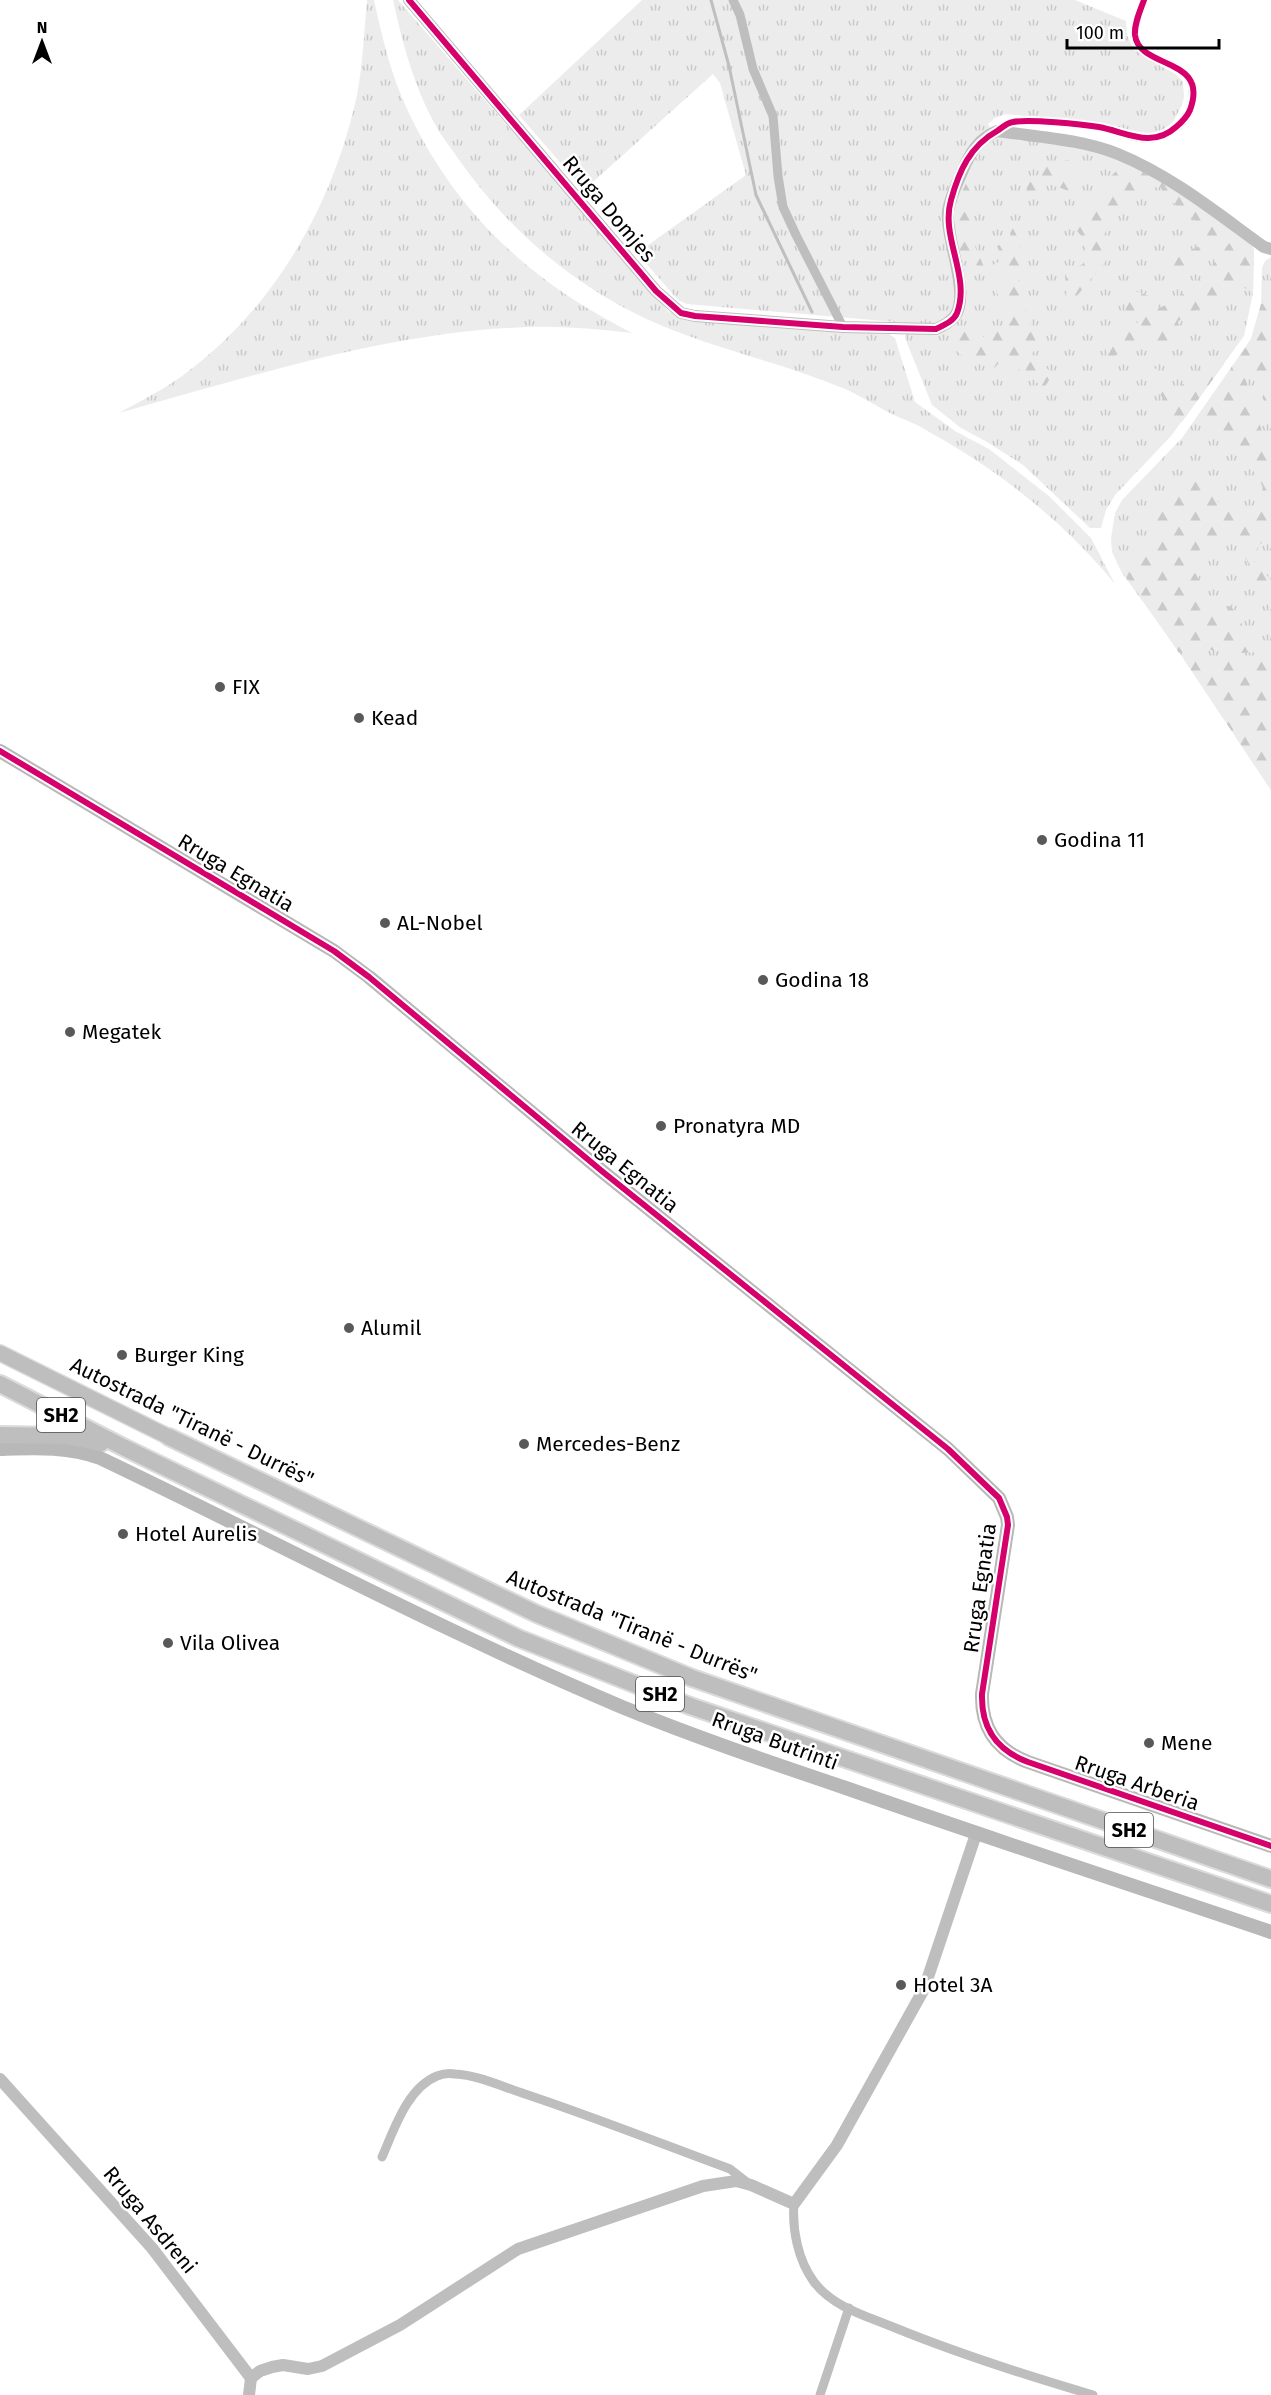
<svg xmlns="http://www.w3.org/2000/svg" width="1271" height="2395" font-family="'Fira Sans',sans-serif">
<style>
.grass{fill:url(#grass-tufts)}
.forest{fill:url(#forest-firs)}
.lines{fill:none;stroke-linecap:round;stroke-linejoin:round}
.stream{stroke:#bfbfbf;stroke-width:3}
.trunk-casing{stroke:#dbdbdb;stroke-width:18}
.motorway-casing{stroke:#dbdbdb;stroke-width:20}
.minor{stroke:#bebebe;stroke-width:9}
.tertiary{stroke:#bebebe;stroke-width:12}
.secondary{stroke:#b8b8b8;stroke-width:14}
.trunk{stroke:#bebebe;stroke-width:15}
.motorway{stroke:#bebebe;stroke-width:16}
.cycleway-casing{stroke:#fff;stroke-width:10}
.cycleway{stroke:#d6006c;stroke-width:6}
.poi-dot{fill:#595959;stroke:#fff;stroke-width:2}
.labels{text-anchor:middle;dominant-baseline:central;stroke-width:5;stroke-linejoin:round;paint-order:stroke}
.shield{fill:#fff;stroke:#4c4c4c;stroke-width:1.5}
.shield-label{font-size:20px;font-weight:bold;fill:#000}
.street-label{font-size:21px;fill:#000;stroke:#fff}
.poi-label{font-size:21px;fill:#000;stroke:#fff;text-anchor:start}
</style>
<defs>
<pattern id="grass-tufts" width="24" height="20" patternUnits="userSpaceOnUse" patternTransform="scale(1.5)"><rect width="24" height="20" fill="#ececec"/><path d="M3 7l-1-3M5 7V3M7 7l1-3M15 17l-1-3M17 17v-4M19 17l1-3" fill="none" stroke="#c9c9c9"/></pattern>
<pattern id="forest-firs" width="22" height="20" patternUnits="userSpaceOnUse" patternTransform="scale(1.5)"><rect width="22" height="20" fill="#ececec"/><path d="M5 1l3.5 6h-7zM16 11l3.5 6h-7z" fill="#c9c9c9"/></pattern>
</defs>
<rect width="100%" height="100%" fill="#fff"/>
<g class="grass">
<path d="M367,0H374C382,37 391,75 407,109C456,214 530,281 632,333C597,329 562,326 527,327C387,332 253,376 119,413C140,401 163,390 182,376C274,309 333,206 357,95C363,64 364,32 367,0Z"/>
<path d="M393,0H398L669,312L691,320L889,334L895,338L915,402L955,431L989,449L1050,497L1091,538L1115,584C1065,523 1000,471 931,433C919,425 905,420 892,414C876,406 861,396 845,389C786,364 723,351 665,327C580,292 509,232 457,157C450,146 441,136 435,124C414,87 402,41 393,0Z"/>
<path d="M642,0H1075L1126,21L1127,35L1134,50L1177,75L1183,82L1184,97L1182,105L1173,122L1164,129L1153,133L1142,134L1107,125L1006,114L995,118L988,124L995,136L1080,146L1145,167L1250,243L1254,249L1253,293L1244,336L1171,436L1115,495L1106,510L1101,528H1090L1023,465L987,442L961,428L932,405L905,338L907,323L687,304L678,300L637,253L746,175L720,83L713,74L584,190L519,115Z"/>
<path d="M1271,257V790L1175,646L1122,573L1112,552L1111,538L1115,513L1122,500L1182,438L1251,339L1261,304L1262,268L1265,261Z"/>
</g>
<g class="forest">
<path d="M1074,159L1075,173L1072,192L1043,182L1039,194L1027,196L1026,177L1041,175L1042,168L1047,164Z"/>
<path d="M1128,160L1145,167L1229,228C1211,264 1195,268 1156,269L1199,246L1193,234L1201,226L1171,201L1160,187C1128,188 1113,218 1099,244L1109,257L1067,308L1065,273L1083,264L1086,241L1077,231C1076,206 1111,197 1114,177L1111,176Z"/>
<path d="M969,177L973,179L969,233L985,269L1003,260L997,246L1012,240L1007,222L1009,221L1018,238L1028,275L1017,281L1038,347L1031,354L1053,374L1044,388L1020,369L1015,373L1000,362L994,368L974,356L969,362L949,344L961,335L959,331L965,327L966,323H974L983,337L1012,321L997,293V287L1004,281L999,268L984,272L973,262L959,259L953,211Z"/>
<path d="M1236,233L1251,243L1254,249L1253,293L1233,281L1219,301L1192,312L1177,322L1186,335L1156,360L1142,341L1109,359L1101,336L1114,329L1138,323L1134,315L1124,313L1135,291L1149,296L1159,308C1189,296 1219,260 1236,233Z"/>
<path d="M1271,302V427L1261,386L1240,356L1251,339L1261,304Z"/>
<path d="M1214,355L1224,364L1182,422L1173,416L1148,373L1157,368L1166,387L1172,394Z"/>
<path d="M1236,362L1246,381L1265,441L1271,448V536L1259,545L1254,562L1271,580V610L1261,594L1240,545L1223,534L1203,546L1192,557L1193,570L1206,591L1202,595L1224,622L1230,617L1228,606L1233,607L1242,624V642L1256,647L1271,644V651L1243,653L1198,649L1179,653L1117,563L1126,553L1147,548L1153,530L1141,516L1158,499L1203,475L1213,484L1218,502L1240,516L1256,513L1263,487L1250,465L1197,418Z"/>
<path d="M1189,656L1246,661L1271,659V790L1183,658Z"/>
</g>
<g class="lines">
<path class="stream" d="M711,0L729,66L756,195L812,312"/>
<defs>
<path id="trunk" d="M0,1353L169,1437"/>
<g id="motorway">
<path d="M0,1384L123,1447L518,1638L690,1706L1271,1904"/>
<path d="M0,1435L66,1436L101,1443"/>
<path d="M169,1437L537,1614L692,1678L1271,1879"/>
</g>
</defs>
<use href="#trunk" class="trunk-casing"/>
<use href="#motorway" class="motorway-casing"/>
<g class="minor">
<path d="M733,0L740,15L753,69L773,116L778,176L783,207L796,235L843,327"/>
<path d="M997,131C1002,127 1007,123 1013,122C1030,119 1083,124 1101,127C1130,134 1152,149 1178,126C1184,120 1189,115 1191,107C1206,55 1140,70 1135,36C1134,24 1140,11 1144,0"/>
<path d="M382,2157C394,2130 407,2088 437,2076C442,2074 449,2073 455,2074C478,2075 503,2087 525,2094C594,2117 662,2144 730,2169L748,2183"/>
<path d="M794,2204C792,2230 798,2260 814,2282C833,2307 866,2316 893,2327C959,2354 1025,2375 1093,2395"/>
<path d="M820,2395L849,2308"/>
</g>
<g class="tertiary">
<path d="M409,0L656,291L681,313L695,316L843,327L936,329C943,326 950,322 955,316C971,294 945,237 948,211C950,197 957,184 962,172C970,153 978,139 997,131C1037,137 1081,139 1118,154C1172,176 1218,214 1264,247L1271,249"/>
<path d="M0,2079L152,2248L251,2378L249,2395"/>
<path d="M251,2378L260,2371L272,2367L283,2365L308,2369L322,2366L400,2325L518,2249L703,2186L736,2181L751,2185L794,2204L837,2145L924,1989L976,1834"/>
</g>
<g class="secondary">
<path d="M0,751L334,951L369,977L603,1172L948,1449L999,1498L1007,1517L1008,1525L982,1694C981,1728 996,1750 1028,1762L1271,1846"/>
<path d="M0,1449C34,1448 67,1446 100,1458C274,1541 444,1632 622,1707C695,1737 769,1762 843,1787C985,1837 1129,1884 1271,1932"/>
</g>
<use href="#trunk" class="trunk"/>
<use href="#motorway" class="motorway"/>
<defs>
<g id="cycleway">
<path d="M409,0L656,291L681,313L695,316L843,327L936,329C944,325 954,321 957,313C971,276 940,237 951,200C959,171 970,146 997,131C1002,128 1006,123 1013,122C1029,119 1081,124 1099,127C1126,132 1152,149 1176,127C1182,122 1187,117 1190,110C1210,56 1139,70 1135,35C1134,24 1140,11 1144,0"/>
<path d="M0,751L334,951L369,977L603,1172L948,1449L999,1498L1007,1517L1008,1525L982,1694C981,1728 996,1750 1028,1762L1271,1846"/>
</g>
</defs>
<use href="#cycleway" class="cycleway-casing"/>
<use href="#cycleway" class="cycleway"/>
</g>
<g class="poi-dot">
<circle cx="220" cy="687" r="6"/>
<circle cx="359" cy="718" r="6"/>
<circle cx="1042" cy="840" r="6"/>
<circle cx="385" cy="923" r="6"/>
<circle cx="763" cy="980" r="6"/>
<circle cx="70" cy="1032" r="6"/>
<circle cx="661" cy="1126" r="6"/>
<circle cx="349" cy="1328" r="6"/>
<circle cx="122" cy="1355" r="6"/>
<circle cx="524" cy="1444" r="6"/>
<circle cx="123" cy="1534" r="6"/>
<circle cx="168" cy="1643" r="6"/>
<circle cx="1149" cy="1743" r="6"/>
<circle cx="901" cy="1985" r="6"/>
</g>
<g class="labels">
<g class="shield">
<rect x="37" y="1398" width="48" height="34" rx="4.5"/>
<rect x="636" y="1677" width="48" height="34" rx="4.5"/>
<rect x="1105" y="1813" width="48" height="34" rx="4.5"/>
</g>
<g class="shield-label">
<text x="61" y="1415">SH2</text>
<text x="660" y="1694">SH2</text>
<text x="1129" y="1830">SH2</text>
</g>
<g class="street-label">
<text transform="translate(609 209) rotate(50)">Rruga Domjes</text>
<text transform="translate(236 873) rotate(31)">Rruga Egnatia</text>
<text transform="translate(625 1167) rotate(39)">Rruga Egnatia</text>
<text transform="translate(192 1422) rotate(26)">Autostrada "Tiranë - Durrës"</text>
<text transform="translate(980 1588) rotate(-82)">Rruga Egnatia</text>
<text transform="translate(632 1626) rotate(22)">Autostrada "Tiranë - Durrës"</text>
<text transform="translate(775 1741) rotate(20)">Rruga Butrinti</text>
<text transform="translate(1137 1783) rotate(19)">Rruga Arberia</text>
<text transform="translate(150 2220) rotate(50)">Rruga Asdreni</text>
</g>
<g class="poi-label">
<text x="232" y="687">FIX</text>
<text x="371" y="718">Kead</text>
<text x="1054" y="840">Godina 11</text>
<text x="397" y="923">AL-Nobel</text>
<text x="775" y="980">Godina 18</text>
<text x="82" y="1032">Megatek</text>
<text x="673" y="1126">Pronatyra MD</text>
<text x="361" y="1328">Alumil</text>
<text x="134" y="1355">Burger King</text>
<text x="536" y="1444">Mercedes-Benz</text>
<text x="135" y="1534">Hotel Aurelis</text>
<text x="180" y="1643">Vila Olivea</text>
<text x="1161" y="1743">Mene</text>
<text x="913" y="1985">Hotel 3A</text>
</g>
</g>
<g transform="translate(42 42)" stroke="#ffffff" stroke-width="4.5" paint-order="stroke">
<path d="M0-4.5L10 22L0 15L-10 22Z" fill="#000000"/>
<text y="-9" font-size="16" font-weight="bold" text-anchor="middle" fill="#000000">N</text>
</g>
<path d="M1067 39v9h152v-9" fill="none" stroke="#000000" stroke-width="3"/>
<text x="1076" y="39" font-size="18" fill="#000000" stroke="#ffffff" stroke-width="4.5" paint-order="stroke">100 m</text>
</svg>
